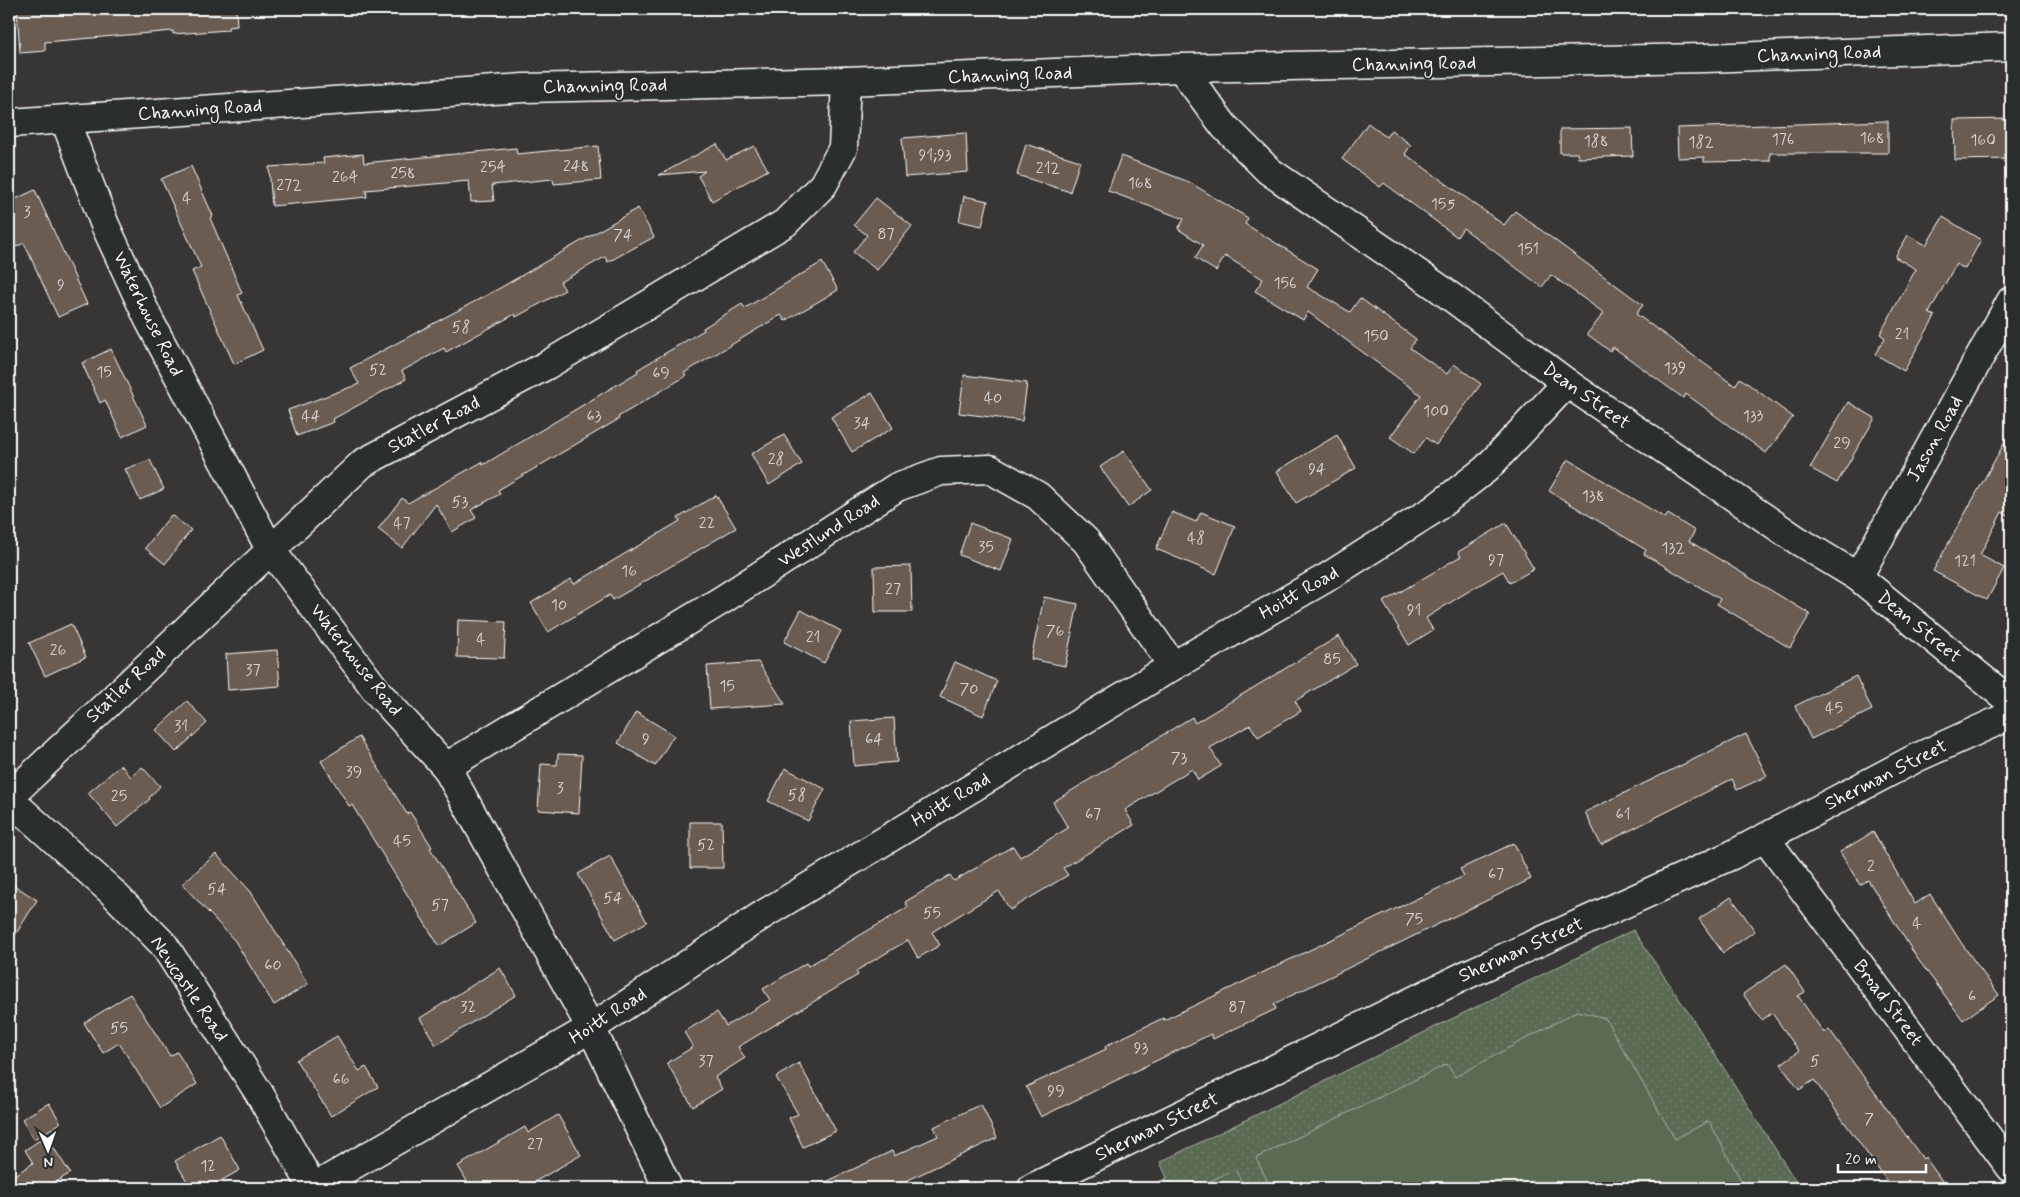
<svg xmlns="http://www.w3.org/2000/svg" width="2020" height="1197" font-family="Mynerve,sans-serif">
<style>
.grass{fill:url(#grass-dots);stroke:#acb4a9}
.garden{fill:#5a6a53;stroke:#acb4a9}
.building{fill:#6a5c51;stroke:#fff}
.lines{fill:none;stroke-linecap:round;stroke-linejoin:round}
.minor-casing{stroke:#fff;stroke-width:31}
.minor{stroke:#2a2d2e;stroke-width:28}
.labels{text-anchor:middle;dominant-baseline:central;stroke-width:4;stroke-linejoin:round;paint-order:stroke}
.number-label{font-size:16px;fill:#dad6d4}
.street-label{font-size:19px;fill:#fff;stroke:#2a2d2e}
</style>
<defs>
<pattern id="grass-dots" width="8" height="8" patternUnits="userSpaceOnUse" patternTransform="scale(1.25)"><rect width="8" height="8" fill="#5a6a53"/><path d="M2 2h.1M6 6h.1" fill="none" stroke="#73806d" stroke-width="1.8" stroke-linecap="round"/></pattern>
</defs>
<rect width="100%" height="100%" fill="#373635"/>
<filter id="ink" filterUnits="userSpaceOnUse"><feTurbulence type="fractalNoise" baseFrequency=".02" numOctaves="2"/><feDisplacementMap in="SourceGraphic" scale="10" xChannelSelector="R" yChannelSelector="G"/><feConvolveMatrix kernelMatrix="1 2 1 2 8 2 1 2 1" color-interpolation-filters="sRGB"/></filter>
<g filter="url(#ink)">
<path class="grass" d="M1633,930L1690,1015L1800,1188H1145L1167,1178L1160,1162Z"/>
<g class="garden">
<path d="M1577,1011L1605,1018L1675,1139L1709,1121L1745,1188H1271L1256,1158L1447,1064L1455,1077Z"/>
<path d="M1235,1169L1245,1188H1196Z"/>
</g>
<g class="building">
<path d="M17,9H236L237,26L228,27V30L173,34V31L45,42V51L20,53Z"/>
<path d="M2011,119V159L1955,160L1954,120Z"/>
<path d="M1888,121V153H1770V161L1704,162V157L1678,158L1677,128Z"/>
<path d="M1368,123L1386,137L1391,130L1411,145L1405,154L1504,225L1515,211L1643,305L1636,314L1735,386L1740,378L1793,417L1766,453L1686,394L1683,398L1613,347L1610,351L1587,334L1604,313L1551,275L1542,287L1463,228L1457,237L1384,183L1380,187L1342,159Z"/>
<path d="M1632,128L1633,156L1578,158L1577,153H1560V129Z"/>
<path d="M966,133L968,172L905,177L902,138Z"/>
<path d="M717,144L726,160L754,146L768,170L712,201L698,176L705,171L659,175Z"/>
<path d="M1026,144L1080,161L1070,192L1017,175Z"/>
<path d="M598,146L601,180L554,184L553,179L492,185L494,201L471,202L469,181L366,190L367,197L272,206L269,167L324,163L323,158L363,154L364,163L516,148L517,154Z"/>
<path d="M1121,156L1189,182L1248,218L1245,224L1318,269L1307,287L1350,312L1360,298L1416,339L1410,348L1447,374L1454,364L1481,384L1436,445L1426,438L1414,454L1390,437L1421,395L1308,312L1303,320L1255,291L1263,279L1225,256L1216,271L1195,258L1203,245L1178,229L1184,219L1108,191Z"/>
<path d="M191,166L213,216L210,218L242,293L238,295L263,350L234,364L192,271L201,267L161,179Z"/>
<path d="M35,190L87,304L58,317L24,243L9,250V202Z"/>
<path d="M964,196L988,201L982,226L959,221Z"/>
<path d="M876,198L912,226L877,270L853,252L867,235L854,225Z"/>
<path d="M638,208L654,237L608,262L605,257L560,282L565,290L516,317L515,314L446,352L444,348L402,371L406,379L333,419L334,422L297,436L288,410L359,384L350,368L500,288Z"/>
<path d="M1943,217L1981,240L1965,269L1956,264L1929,313L1935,316L1904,371L1875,354L1885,338L1880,334L1916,269L1895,257L1908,235L1926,245Z"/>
<path d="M822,262L838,290L785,321L781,315L684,373L686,376L618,417L619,419L498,490L500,494L471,510L476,518L452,532L436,504L402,548L378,529L402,498L408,503L482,462L483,465L638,372L637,370L704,330L703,328L742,304L745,308Z"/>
<path d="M111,349L147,425L122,437L105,400L100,403L82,363Z"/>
<path d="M964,375L1027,383L1022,421L959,413Z"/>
<path d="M872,393L893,428L852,452L831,417Z"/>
<path d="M1848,402L1875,418L1837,483L1810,468Z"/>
<path d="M2011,431V517L2002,512L1980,555L2004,568L1987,600L1933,571Z"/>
<path d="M784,435L802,464L769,485L751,454Z"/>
<path d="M1337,435L1356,468L1296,503L1277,471Z"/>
<path d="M1124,451L1152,490L1128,507L1100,467Z"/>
<path d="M1568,459L1665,518L1668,514L1695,531L1689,541L1810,614L1790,648L1717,604L1720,599L1644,554L1646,550L1549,491Z"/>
<path d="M150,460L164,489L140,500L125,469Z"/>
<path d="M716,495L736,528L613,600L610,595L548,632L531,603L571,579L574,584L680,521L678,518Z"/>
<path d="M1172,512L1196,522L1201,512L1235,526L1216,574L1156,549Z"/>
<path d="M171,515L191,530L165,564L145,548Z"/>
<path d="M970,523L1013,539L1001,571L959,555Z"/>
<path d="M1506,523L1534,569L1510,583L1503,571L1459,597L1426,618L1433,630L1409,645L1383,602L1461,556L1458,552Z"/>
<path d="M911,566L912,612H875L874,567Z"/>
<path d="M1044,597L1078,604L1065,666L1031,659Z"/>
<path d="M801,610L841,631L824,663L784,642Z"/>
<path d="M458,620L506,622L504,658L457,657Z"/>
<path d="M71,624L86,657L45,676L29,643Z"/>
<path d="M1339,636L1356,664L1295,701L1301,711L1258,737L1250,725L1210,748L1221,766L1198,780L1192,769L1125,810L1134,825L1063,868L1068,875L1010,910L999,891L932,932L940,945L918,958L908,940L856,971L858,975L738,1047L745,1058L715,1077L722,1089L693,1107L667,1063L693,1047L684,1032L717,1012L726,1026L770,1000L763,989L806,963L808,966L908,907L905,902L950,875L954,881L1013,846L1020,857L1068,828L1053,802L1192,717L1195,723Z"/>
<path d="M277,650L280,686L228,690L226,654Z"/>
<path d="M758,662L785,704L710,709L707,666Z"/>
<path d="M955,662L997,681L983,716L940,697Z"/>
<path d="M1856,676L1872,710L1811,739L1795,706Z"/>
<path d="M187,701L207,723L176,752L156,730Z"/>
<path d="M636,712L674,735L655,766L618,743Z"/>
<path d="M894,718L897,762L854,766L851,721Z"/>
<path d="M1746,734L1767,776L1737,790L1732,779L1601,845L1585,812Z"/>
<path d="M359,737L407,814L410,812L432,847L430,848L476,923L439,946L352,805L349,806L321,761Z"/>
<path d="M558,754L582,755L579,813L538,810L541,764L557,765Z"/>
<path d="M121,765L131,777L142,767L160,786L149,798L150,799L117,827L88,793Z"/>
<path d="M785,768L825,789L808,821L768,801Z"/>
<path d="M690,822H722L723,868H690Z"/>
<path d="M1873,832L1915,904L1930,894L1962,944L1999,995L1963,1020L1917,958L1868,880L1860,885L1840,852Z"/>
<path d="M1514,843L1531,879L1274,1004L1276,1009L1213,1039L1211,1034L1041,1117L1026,1087L1106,1049L1105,1046L1163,1018L1164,1020L1464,876L1460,869Z"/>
<path d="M216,854L251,892L308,984L274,1005L235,941L182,884Z"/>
<path d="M610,856L647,922L615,940L578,874Z"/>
<path d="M9,882L37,900L9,945Z"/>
<path d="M1731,897L1755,931L1723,953L1699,919Z"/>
<path d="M1786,964L1805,992L1798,996L1824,1033L1829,1029L1923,1159L1925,1157L1947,1188H1892L1814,1080L1799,1090L1781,1064L1799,1051L1772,1013L1762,1020L1743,994Z"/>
<path d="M500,968L516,995L436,1045L420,1018Z"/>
<path d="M130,994L170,1056L177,1052L197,1084L160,1108L119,1043L103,1053L84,1023Z"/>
<path d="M337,1036L359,1071L366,1067L378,1087L331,1116L296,1060Z"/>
<path d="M799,1063L836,1131L803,1147L789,1118L798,1114L776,1077Z"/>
<path d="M49,1103L61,1123L34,1139L22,1119Z"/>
<path d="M981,1104L997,1138L906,1181L910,1188H813L892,1151L894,1156L938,1136L934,1127Z"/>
<path d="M558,1115L581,1155L524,1188H471L458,1166L525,1127L528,1133Z"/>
<path d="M220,1135L240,1170L208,1188H191L175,1161Z"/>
<path d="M46,1136L70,1173L47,1188H9V1179L33,1163L25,1150Z"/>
</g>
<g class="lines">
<defs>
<g id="minor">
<path d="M1181,68L1224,126L1269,171L1439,288L1567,383L1797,540L1858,577L2011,702"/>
<path d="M65,120L105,225L149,320L270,549L379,694L446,767L591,1028L668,1188"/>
<path d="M9,123L524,88L846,81L1181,68L1705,58L2011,47"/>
<path d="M1858,577L2011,301"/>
<path d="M446,767L722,600L897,487L941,471L990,469L1038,496L1086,541L1173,666"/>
<path d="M9,797L363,463L547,365L785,223L823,185L843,148L846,81"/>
<path d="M9,799L111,891L164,945L259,1093L313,1188"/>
<path d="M1765,838L2011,1168"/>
<path d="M313,1188L591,1028L764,914L1173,666L1326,578L1433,510L1486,469L1567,383"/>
<path d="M1032,1188L1466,975L1732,855L1916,758L2011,715"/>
</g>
</defs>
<use href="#minor" class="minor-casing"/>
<use href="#minor" class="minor"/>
</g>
</g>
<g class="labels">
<g class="number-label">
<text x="1872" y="138">168</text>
<text x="1783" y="139">176</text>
<text x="1983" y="140">160</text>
<text x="1596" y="141">188</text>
<text x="1701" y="142">182</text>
<text x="935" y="155">91;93</text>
<text x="576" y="166">248</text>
<text x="493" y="167">254</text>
<text x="1048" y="168">212</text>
<text x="403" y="173">258</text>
<text x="345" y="177">264</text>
<text x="1140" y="183">168</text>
<text x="289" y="185">272</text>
<text x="187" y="198">4</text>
<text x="1443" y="204">155</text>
<text x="27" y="212">3</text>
<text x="886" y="234">87</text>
<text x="623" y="235">74</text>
<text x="1528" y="249">151</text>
<text x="1285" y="283">156</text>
<text x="61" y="285">9</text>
<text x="461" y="327">58</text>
<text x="1902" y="334">21</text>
<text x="1376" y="336">150</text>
<text x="1675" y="368">139</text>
<text x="378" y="370">52</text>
<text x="104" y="372">15</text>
<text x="661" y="373">69</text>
<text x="993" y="398">40</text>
<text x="1436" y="411">100</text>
<text x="311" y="416">44</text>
<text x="594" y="416">63</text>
<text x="1753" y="416">133</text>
<text x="862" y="423">34</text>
<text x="1842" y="443">29</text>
<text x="776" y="459">28</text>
<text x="1317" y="469">94</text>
<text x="1593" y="496">138</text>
<text x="460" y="502">53</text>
<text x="402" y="523">47</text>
<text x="707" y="523">22</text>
<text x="1196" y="538">48</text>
<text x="986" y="547">35</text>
<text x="1673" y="548">132</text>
<text x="1496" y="560">97</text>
<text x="1965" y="561">121</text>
<text x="629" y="571">16</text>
<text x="893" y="589">27</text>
<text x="559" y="605">10</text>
<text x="1414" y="610">91</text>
<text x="1055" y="631">76</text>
<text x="813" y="637">21</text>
<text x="481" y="639">4</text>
<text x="58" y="650">26</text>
<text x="1332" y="659">85</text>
<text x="253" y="670">37</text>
<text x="727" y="686">15</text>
<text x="969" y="689">70</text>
<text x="1834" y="708">45</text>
<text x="181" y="726">31</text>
<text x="646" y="739">9</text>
<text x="874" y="739">64</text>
<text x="1179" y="758">73</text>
<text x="354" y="772">39</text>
<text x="560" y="788">3</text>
<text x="797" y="795">58</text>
<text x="119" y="796">25</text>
<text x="1093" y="814">67</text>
<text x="1623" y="814">61</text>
<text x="402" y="841">45</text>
<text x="706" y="845">52</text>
<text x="1871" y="866">2</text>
<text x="1496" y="874">67</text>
<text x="217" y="889">54</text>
<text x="613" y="898">54</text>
<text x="440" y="905">57</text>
<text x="932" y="913">55</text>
<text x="1414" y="919">75</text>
<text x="1917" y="923">4</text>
<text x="273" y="965">60</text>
<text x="1972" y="996">6</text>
<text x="468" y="1007">32</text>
<text x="1237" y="1007">87</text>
<text x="119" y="1028">55</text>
<text x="1141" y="1048">93</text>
<text x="706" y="1061">37</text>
<text x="1815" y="1061">5</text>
<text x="341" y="1079">66</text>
<text x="1056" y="1091">99</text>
<text x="1869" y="1119">7</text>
<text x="535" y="1144">27</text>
<text x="208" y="1166">12</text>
</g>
<g class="street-label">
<text transform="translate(1819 54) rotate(-2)">Channing Road</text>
<text transform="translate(1414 64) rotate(-1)">Channing Road</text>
<text transform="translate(1010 75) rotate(-2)">Channing Road</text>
<text transform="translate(605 86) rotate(-1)">Channing Road</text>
<text transform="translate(200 110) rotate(-4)">Channing Road</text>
<text transform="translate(148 314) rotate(64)">Waterhouse Road</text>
<text transform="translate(1586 396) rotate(35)">Dean Street</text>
<text transform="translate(434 425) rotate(-28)">Statler Road</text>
<text transform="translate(1935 439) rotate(-61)">Jason Road</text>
<text transform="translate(829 531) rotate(-33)">Westlund Road</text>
<text transform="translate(1299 593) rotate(-30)">Hoitt Road</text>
<text transform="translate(1919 627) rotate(39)">Dean Street</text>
<text transform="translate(356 660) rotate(52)">Waterhouse Road</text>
<text transform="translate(126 685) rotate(-43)">Statler Road</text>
<text transform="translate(1886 775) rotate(-27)">Sherman Street</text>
<text transform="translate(951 800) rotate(-31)">Hoitt Road</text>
<text transform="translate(1521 950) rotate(-24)">Sherman Street</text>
<text transform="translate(189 989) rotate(56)">Newcastle Road</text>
<text transform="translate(1888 1003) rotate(53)">Broad Street</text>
<text transform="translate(608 1016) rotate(-33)">Hoitt Road</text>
<text transform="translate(1157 1127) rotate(-26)">Sherman Street</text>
</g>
</g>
<rect width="2020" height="1197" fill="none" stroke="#2a2d2e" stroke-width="30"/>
<rect x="15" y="15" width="1990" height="1167" fill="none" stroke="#fff" stroke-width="2" filter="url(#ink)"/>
<g transform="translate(48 1150) rotate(178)" stroke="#2a2d2e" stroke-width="4" paint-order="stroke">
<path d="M0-4L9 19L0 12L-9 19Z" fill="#ffffff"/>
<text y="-8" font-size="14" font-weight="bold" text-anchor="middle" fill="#ffffff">N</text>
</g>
<path d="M1838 1164v8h88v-8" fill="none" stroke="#ffffff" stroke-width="2.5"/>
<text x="1845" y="1164" font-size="15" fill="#ffffff" stroke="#2a2d2e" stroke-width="4" paint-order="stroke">20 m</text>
</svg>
